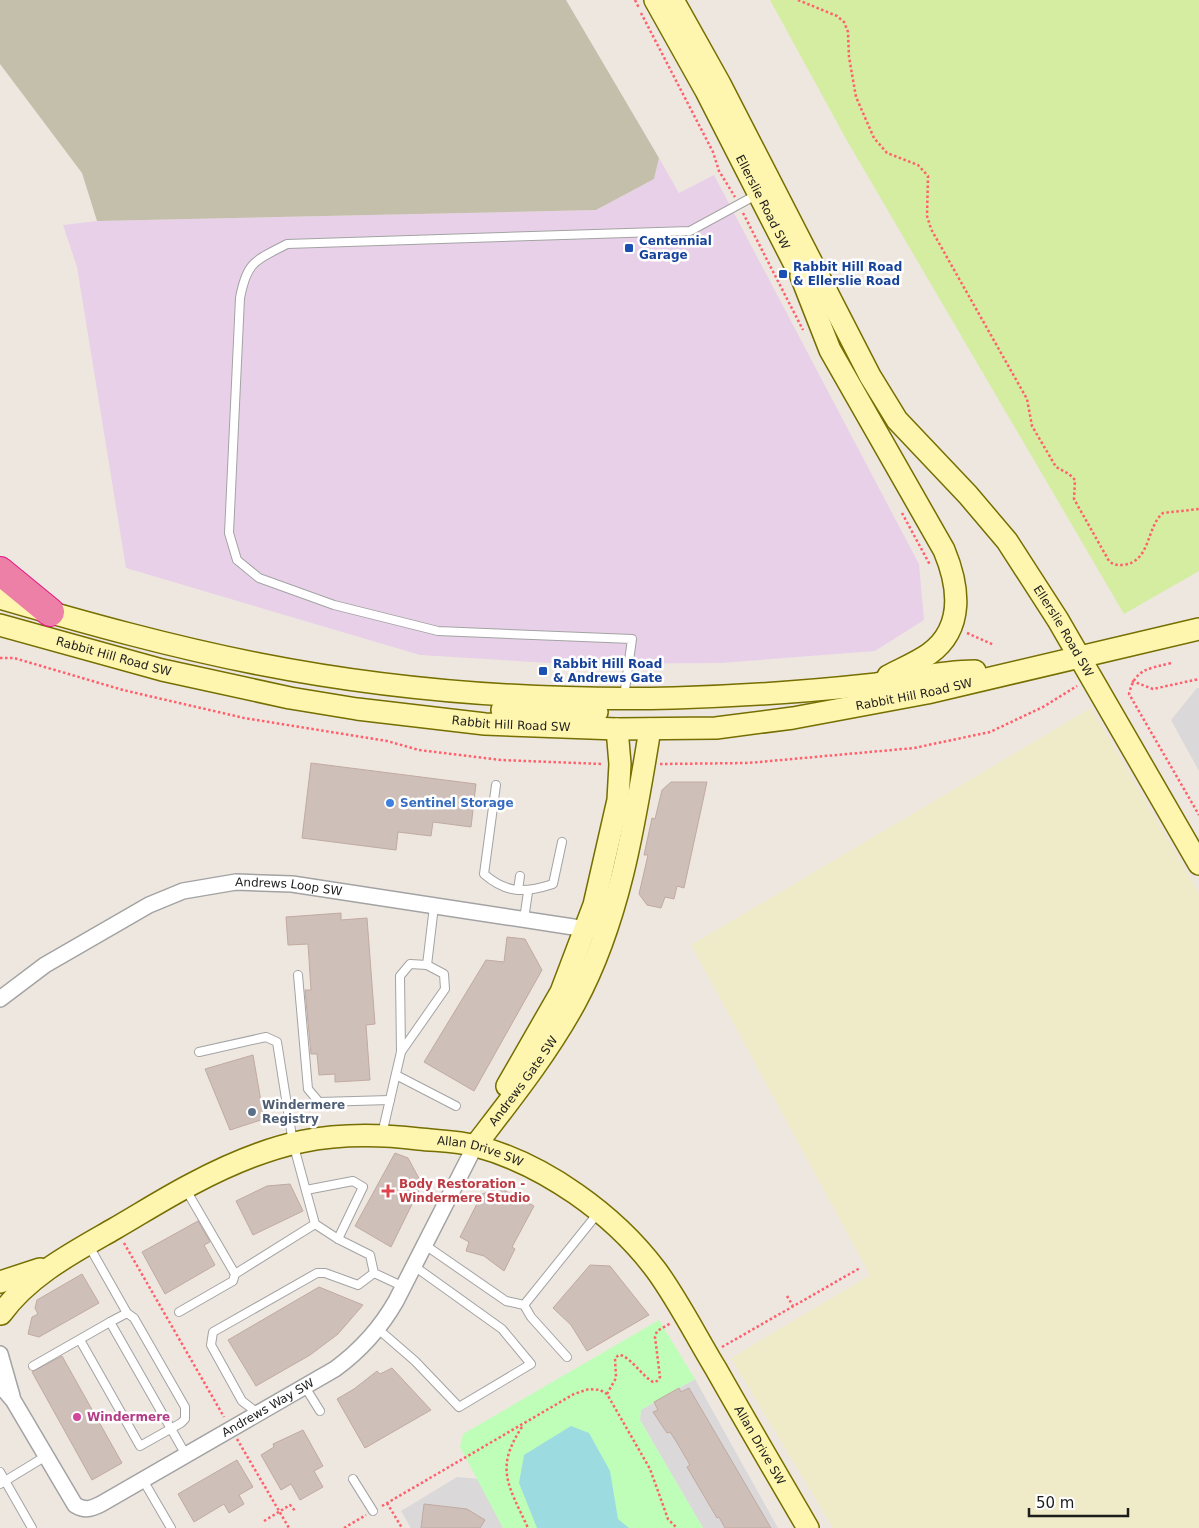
<svg xmlns="http://www.w3.org/2000/svg" width="1199" height="1528" font-family="'DejaVu Sans',sans-serif">
<style>
.residential{fill:#dad8d9}
.industrial{fill:#e8d1e8}
.construction{fill:#c3bfab}
.farmland{fill:#efebc9}
.grass{fill:#d4eda1}
.park{fill:#befeb8}
.water{fill:#9cdce0}
.building{fill:#cebfb9;stroke:#c1aaa1}
.lines{fill:none;stroke-linecap:round;stroke-linejoin:round}
.lane-casing{stroke:#a3a3a3;stroke-width:10}
.street-casing{stroke:#a3a3a3;stroke-width:18}
.secondary-casing{stroke:#756e00;stroke-width:24}
.highway-casing{stroke:#e41680;stroke-width:30}
.path{stroke:#ff606b;stroke-width:2.5;stroke-dasharray:2.5 2.5;stroke-linecap:butt}
.lane{stroke:#fff;stroke-width:8}
.street{stroke:#fff;stroke-width:15}
.secondary{stroke:#fef5ae;stroke-width:21}
.highway{stroke:#ed80a7;stroke-width:28}
.transit-dot{fill:#1a4fb4;stroke:#fff;stroke-width:2}
.shop-dot{fill:#3f7fe0;stroke:#fff;stroke-width:2}
.service-dot{fill:#5c6f8a;stroke:#fff;stroke-width:2}
.health-dot{fill:#e0444e;stroke:#fff;stroke-width:2}
.hotel-dot{fill:#d1479c;stroke:#fff;stroke-width:2}
.labels{text-anchor:middle;dominant-baseline:central;stroke-width:5;stroke-linejoin:round;paint-order:stroke}
.street-label{font-size:12px;fill:#1c1c1c;stroke:#fff}
.transit-label{font-size:12px;font-weight:bold;fill:#164399;stroke:#fff;text-anchor:start}
.shop-label{font-size:12px;font-weight:bold;fill:#366cbe;stroke:#fff;text-anchor:start}
.service-label{font-size:12px;font-weight:bold;fill:#4e5e75;stroke:#fff;text-anchor:start}
.health-label{font-size:12px;font-weight:bold;fill:#be3a42;stroke:#fff;text-anchor:start}
.hotel-label{font-size:12px;font-weight:bold;fill:#b23c85;stroke:#fff;text-anchor:start}
</style>
<rect width="100%" height="100%" fill="#eee7e0"/>
<g class="residential">
<path d="M1197,688H1199V771L1171,720Z"/>
<path d="M695,1379L778,1528H703L640,1420L641,1410Z"/>
<path d="M457,1477L479,1479L503,1528H411L401,1511Z"/>
</g>
<path class="industrial" d="M659,158L679,193L714,175L919,564L924,620L875,651L721,663L566,664L420,655L126,568L77,267L63,225L97,221L596,210L654,179Z"/>
<path class="construction" d="M0,0H566L659,158L654,179L596,210L97,221L82,173L0,64Z"/>
<path class="farmland" d="M1091,708L1199,893V1528H833L731,1358L870,1275L691,945Z"/>
<path class="grass" d="M770,0H1199V571L1124,614L846,139Z"/>
<path class="park" d="M659,1320L695,1379L641,1410L640,1420L703,1528H503L460,1447L463,1434Z"/>
<path class="water" d="M571,1426L589,1433L610,1471L618,1519L629,1528H537L519,1483L524,1455Z"/>
<g class="building">
<path d="M311,763L476,784L471,827L433,822L431,836L398,832L396,850L302,838Z"/>
<path d="M671,782H707L684,888L677,886L674,899L665,897L661,908L647,905L639,894L648,855H644L652,818L655,819L662,790Z"/>
<path d="M341,913V920L367,918L375,1024L366,1025L370,1080L335,1082V1074L319,1075L317,1054H311L305,990H311L308,944L288,945L286,917Z"/>
<path d="M507,937L525,939L542,970L474,1091L424,1062L486,960L504,962Z"/>
<path d="M253,1055L264,1119L230,1130L205,1069Z"/>
<path d="M395,1153L408,1158L422,1184L391,1247L355,1226Z"/>
<path d="M290,1184L303,1211L253,1235L236,1201L267,1186Z"/>
<path d="M500,1188L534,1206L512,1247L515,1249L504,1271L484,1256L466,1251L469,1242L460,1237L482,1194Z"/>
<path d="M198,1221L210,1242L204,1245L215,1265L165,1294L142,1252Z"/>
<path d="M590,1265L610,1266L649,1315L587,1351L571,1325L553,1308Z"/>
<path d="M82,1274L99,1303L39,1337L28,1334L32,1317L38,1314L35,1308L37,1300Z"/>
<path d="M319,1287L363,1305L338,1334L310,1355L256,1386L228,1340Z"/>
<path d="M62,1356L122,1463L92,1480L32,1372Z"/>
<path d="M392,1368L431,1410L365,1448L337,1399L354,1389L377,1371L380,1374Z"/>
<path d="M679,1388L681,1392L689,1388L771,1528H725L719,1517L717,1518L687,1467L690,1465L676,1441L670,1432L667,1433L653,1412L658,1410L654,1402Z"/>
<path d="M303,1430L323,1466L314,1471L323,1487L300,1500L291,1484L281,1490L261,1455L274,1447L273,1444Z"/>
<path d="M237,1460L253,1487L239,1495L244,1504L229,1513L224,1504L194,1522L178,1494Z"/>
<path d="M424,1504L467,1509L485,1520L480,1528H421Z"/>
</g>
<g class="lines">
<defs>
<g id="lane">
<path d="M624,697L632,639L438,631L334,605L259,578L237,560L229,533L240,298C247,261 255,261 287,244L690,231L758,194"/>
<path d="M496,785L484,874C507,894 525,893 553,884L562,842"/>
<path d="M518,890L520,876"/>
<path d="M524,919L528,892"/>
<path d="M298,975L308,1089L319,1102L390,1100"/>
<path d="M199,1052L266,1037L277,1042L293,1143L315,1224L338,1239L370,1255L374,1273L404,1287"/>
<path d="M401,1052L445,989L444,974L427,965"/>
<path d="M396,1075L456,1106"/>
<path d="M382,1134L401,1052L400,976L410,964L427,965L434,906"/>
<path d="M185,1188L235,1274L315,1224"/>
<path d="M306,1190L353,1181L363,1187L338,1239"/>
<path d="M425,1245L506,1301L524,1305L598,1213"/>
<path d="M524,1305L531,1317L567,1357"/>
<path d="M179,1312L233,1281L235,1274"/>
<path d="M110,1322L127,1313"/>
<path d="M378,1329L415,1361L459,1407L531,1364L502,1329L414,1266"/>
<path d="M80,1340L140,1446L181,1423L185,1419V1407L134,1318L127,1313L89,1246"/>
<path d="M33,1366L110,1322L186,1455"/>
<path d="M305,1387L320,1411"/>
<path d="M259,1414L242,1401L211,1345L213,1332L317,1273H325L358,1285L374,1273"/>
<path d="M0,1472L32,1528"/>
<path d="M353,1479L373,1511"/>
<path d="M143,1480L171,1528"/>
<path d="M0,1484L46,1456"/>
</g>
<g id="street">
<path id="s1" d="M0,999L45,965L149,905L183,891L236,882L292,884L593,930"/>
<path d="M0,1354L12,1396"/>
<path id="s2" d="M0,1385L13,1400L75,1505C85,1511 91,1509 101,1504L335,1369C361,1350 380,1329 396,1301L475,1146"/>
</g>
<g id="secondary">
<path id="s3" d="M655,0L706,91L794,263"/>
<path id="s4" d="M673,0L720,84L870,376L897,420L968,495L1007,541L1058,620L1199,864"/>
<path d="M801,276L830,350L944,550C959,586 965,628 929,654C916,663 901,669 888,676"/>
<path d="M0,598C86,623 172,647 259,664C396,691 535,701 674,698C738,696 803,692 867,685C903,681 939,671 975,671"/>
<path id="s5" d="M0,625L162,670L290,698L357,709L485,724L617,729L716,728L793,718L927,693L1199,629"/>
<path d="M502,710L597,712"/>
<path d="M507,1086L561,992L594,905L618,800L620,764L617,729"/>
<path id="s6" d="M475,1146C511,1099 547,1054 575,1003C620,920 635,821 650,729"/>
<path d="M0,1282L40,1269"/>
<path id="s7" d="M1,1314C29,1275 74,1252 114,1229C140,1214 165,1198 192,1184C271,1142 329,1128 419,1139C438,1141 458,1141 476,1146C544,1164 614,1214 656,1270C678,1300 696,1336 716,1369C746,1422 777,1475 808,1528"/>
</g>
<path id="highway" d="M0,571L50,612"/>
</defs>
<use href="#lane" class="lane-casing"/>
<use href="#street" class="street-casing"/>
<use href="#secondary" class="secondary-casing"/>
<use href="#highway" class="highway-casing"/>
<g class="path">
<path d="M635,0L639,8"/>
<path d="M798,0L837,16L844,22L848,32L849,57L856,97L874,138L887,153L918,165L928,176L927,216L931,229L1027,399L1032,426L1056,467L1069,474L1075,480L1074,499L1109,561C1113,565 1118,565 1123,565C1151,562 1146,527 1163,513L1199,509"/>
<path d="M641,13L713,152L719,171L735,197"/>
<path d="M743,213L803,330"/>
<path d="M902,513L930,565"/>
<path d="M967,633L994,645"/>
<path d="M0,658H14L123,690L244,718L387,741L419,750L501,760L602,764"/>
<path d="M1171,663C1149,669 1135,668 1129,694L1199,815"/>
<path d="M1132,681L1153,689L1199,679"/>
<path d="M660,764L748,763L914,748L990,732L1043,707L1077,686"/>
<path d="M124,1243L224,1417"/>
<path d="M787,1296L793,1306"/>
<path d="M722,1347L860,1268"/>
<path d="M607,1394L616,1378L615,1358L619,1355C629,1355 642,1376 653,1382L657,1381L660,1377L655,1337L657,1331L671,1323"/>
<path d="M522,1427C494,1469 509,1486 528,1528"/>
<path d="M237,1439L289,1528"/>
<path d="M387,1503L402,1528"/>
<path d="M382,1506L574,1394L589,1389L600,1390L607,1394L650,1469L668,1519L677,1528"/>
<path d="M264,1521L290,1505L296,1512"/>
<path d="M344,1528L366,1515"/>
</g>
<use href="#lane" class="lane"/>
<use href="#street" class="street"/>
<use href="#secondary" class="secondary"/>
<use href="#highway" class="highway"/>
</g>
<g class="transit-dot">
<rect x="624" y="243" width="10" height="10" rx="2.5"/>
<rect x="778" y="269" width="10" height="10" rx="2.5"/>
<rect x="538" y="666" width="10" height="10" rx="2.5"/>
</g>
<circle class="shop-dot" cx="390" cy="803" r="5"/>
<circle class="service-dot" cx="252" cy="1112" r="5"/>
<path class="health-dot" d="M385.5 1183.5h5v5h5v5h-5v5h-5v-5h-5v-5h5z"/>
<circle class="hotel-dot" cx="77" cy="1417" r="5"/>
<g class="labels">
<g class="street-label">
<text stroke="none"><textPath href="#s3" startOffset="229">Ellerslie Road SW</textPath></text>
<text stroke="none"><textPath href="#s4" startOffset="746">Ellerslie Road SW</textPath></text>
<text stroke="none"><textPath href="#s5" startOffset="118">Rabbit Hill Road SW</textPath></text>
<text stroke="none"><textPath href="#s5" startOffset="928">Rabbit Hill Road SW</textPath></text>
<text stroke="none"><textPath href="#s5" startOffset="522">Rabbit Hill Road SW</textPath></text>
<text stroke="none"><textPath href="#s1" startOffset="320">Andrews Loop SW</textPath></text>
<text stroke="none"><textPath href="#s6" startOffset="81">Andrews Gate SW</textPath></text>
<text stroke="none"><textPath href="#s7" startOffset="531">Allan Drive SW</textPath></text>
<text stroke="none"><textPath href="#s2" startOffset="362">Andrews Way SW</textPath></text>
<text stroke="none"><textPath href="#s7" startOffset="952">Allan Drive SW</textPath></text>
</g>
<g class="transit-label">
<text x="639" y="241">Centennial<tspan x="639" dy="14">Garage</tspan></text>
<text x="793" y="267">Rabbit Hill Road<tspan x="793" dy="14">&amp; Ellerslie Road</tspan></text>
<text x="553" y="664">Rabbit Hill Road<tspan x="553" dy="14">&amp; Andrews Gate</tspan></text>
</g>
<g class="shop-label">
<text x="400" y="803">Sentinel Storage</text>
</g>
<g class="service-label">
<text x="262" y="1105">Windermere<tspan x="262" dy="14">Registry</tspan></text>
</g>
<g class="health-label">
<text x="399" y="1184">Body Restoration -<tspan x="399" dy="14">Windermere Studio</tspan></text>
</g>
<g class="hotel-label">
<text x="87" y="1417">Windermere</text>
</g>
</g>
<path d="M1029 1508v8h99v-8" fill="none" stroke="#1c1c1c" stroke-width="2.5"/>
<text x="1036" y="1508" font-size="15" fill="#1c1c1c" stroke="#ffffff" stroke-width="4" paint-order="stroke">50 m</text>
</svg>
